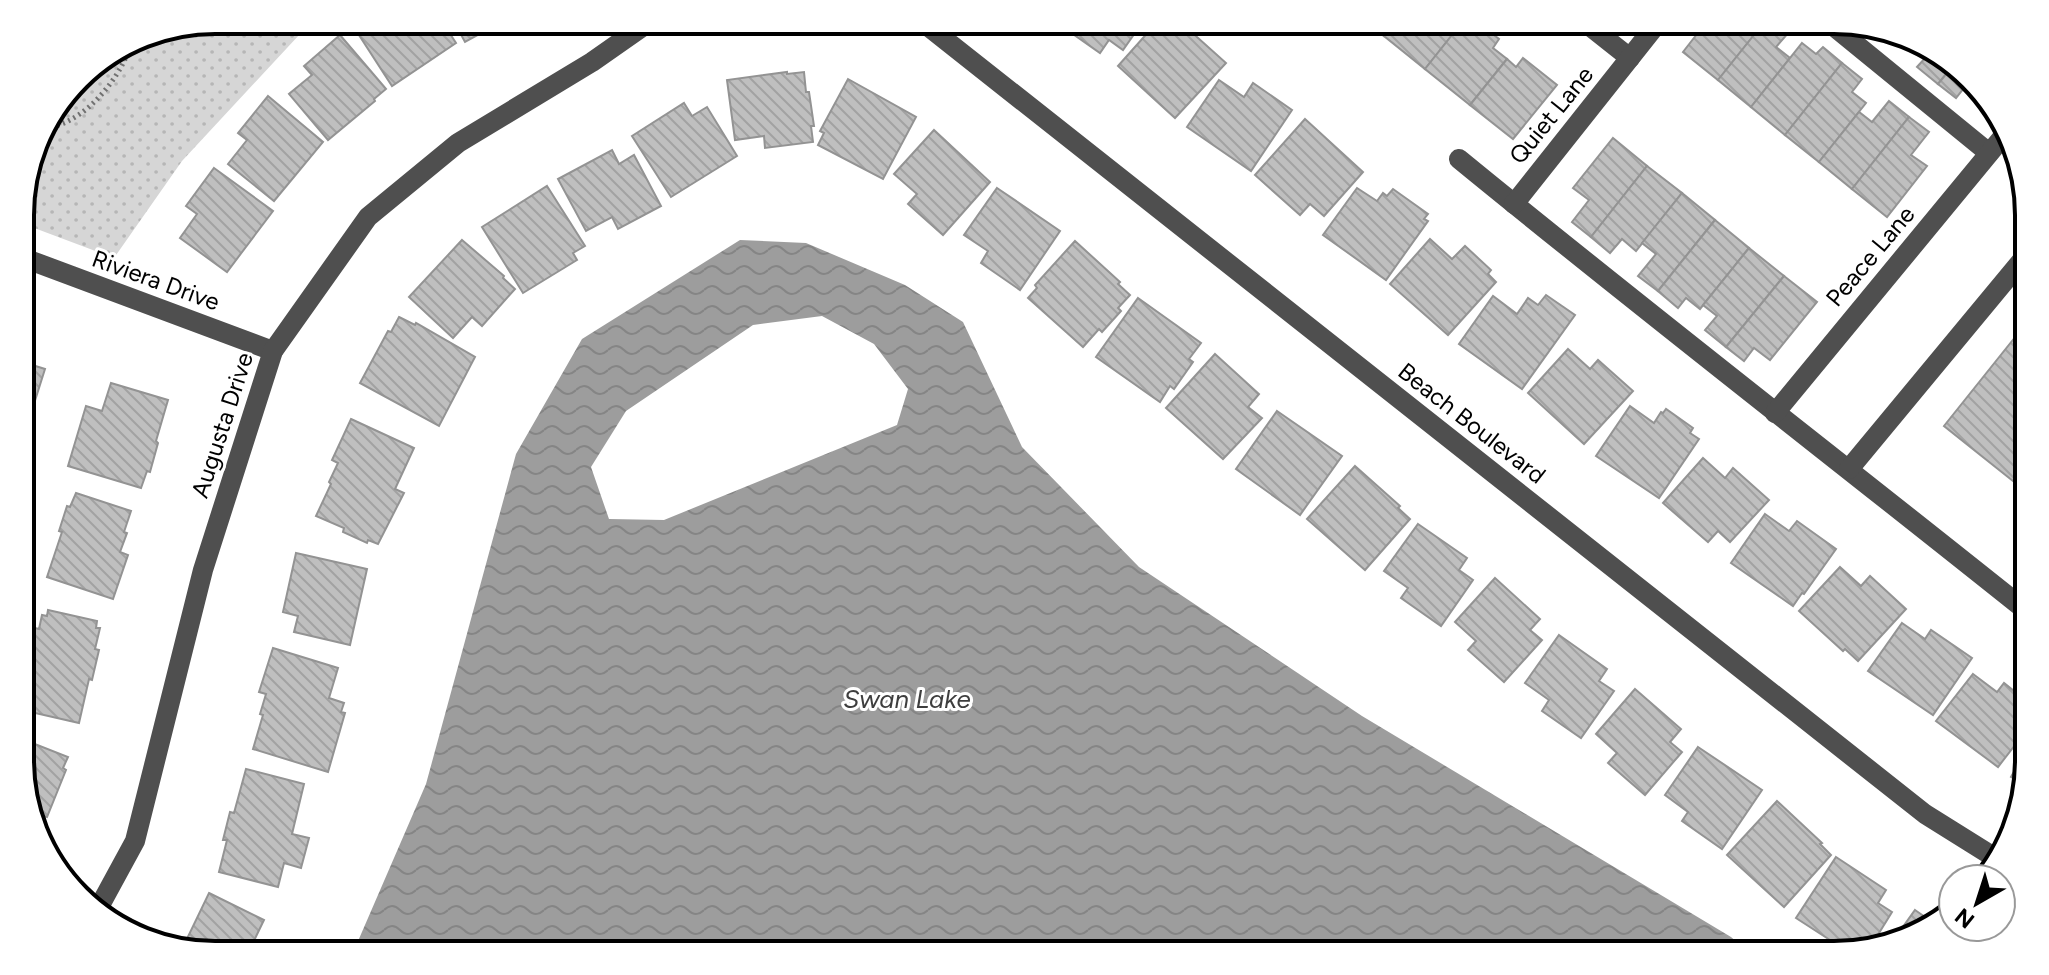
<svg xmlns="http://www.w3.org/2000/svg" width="2049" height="975" font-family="Figtree,sans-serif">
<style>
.grass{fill:url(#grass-dots)}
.water{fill:url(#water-waves);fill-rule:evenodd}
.building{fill:url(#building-back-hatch);stroke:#939393;stroke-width:2}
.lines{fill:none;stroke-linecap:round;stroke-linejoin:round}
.path{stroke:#717171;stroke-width:5;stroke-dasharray:2 4;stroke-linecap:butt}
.minor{stroke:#4f4f4f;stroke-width:20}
.labels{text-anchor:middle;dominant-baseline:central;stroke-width:6;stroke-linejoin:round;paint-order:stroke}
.street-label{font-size:24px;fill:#000;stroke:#fff}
.water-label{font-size:26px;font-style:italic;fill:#3e3e3e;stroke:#fff}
.rim{fill:none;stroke:#000;stroke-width:4}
</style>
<defs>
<pattern id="grass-dots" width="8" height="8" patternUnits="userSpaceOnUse" patternTransform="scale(2)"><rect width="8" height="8" fill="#d6d6d6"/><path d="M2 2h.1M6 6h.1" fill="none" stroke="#b6b6b6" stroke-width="1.8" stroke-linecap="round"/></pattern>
<pattern id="water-waves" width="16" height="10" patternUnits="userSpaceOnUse" patternTransform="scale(2)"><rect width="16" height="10" fill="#9d9d9d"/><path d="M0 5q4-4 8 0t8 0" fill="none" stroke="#858585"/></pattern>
<pattern id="building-back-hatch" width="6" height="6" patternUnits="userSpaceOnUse" patternTransform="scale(2)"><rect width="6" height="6" fill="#bfbfbf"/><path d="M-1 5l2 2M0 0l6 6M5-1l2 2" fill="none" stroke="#a2a2a2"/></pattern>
</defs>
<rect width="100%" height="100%" fill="#fff"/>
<path class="grass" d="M215,20H313L182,161L114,258L21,223L20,202L40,129L86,69L141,35Z"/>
<path class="water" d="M740,240L806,243L905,285L963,322L1022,447L1139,567L1362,716L1731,937L1752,955H352L426,784L516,454L582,339ZM822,316L874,344L908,389L897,425L664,520L609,519L591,467L626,411L753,325Z"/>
<g class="building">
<path d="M370,20H441L456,43L392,86L359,35L374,26Z"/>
<path d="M453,20H505L465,42Z"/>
<path d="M1053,20H1144L1123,50L1109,40L1100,53Z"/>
<path d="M1159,20H1178L1226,63L1175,118L1118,66Z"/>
<path d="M1365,20H1397L1384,36Z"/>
<path d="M1397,20H1464L1425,69L1384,36Z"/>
<path d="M1464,20H1475L1499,39L1493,48L1507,59L1470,105L1425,69Z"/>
<path d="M1708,20H1766L1718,80L1683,52Z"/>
<path d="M1766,20H1789L1795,25L1776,47L1790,58L1751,107L1718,80Z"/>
<path d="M340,35L386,89L374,99L375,101L328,140L289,94L312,75L304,66Z"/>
<path d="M1917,39L1951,68L1938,84L1917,67L1927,56L1913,44Z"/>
<path d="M1802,43L1816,54L1823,47L1842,63L1785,135L1751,107Z"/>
<path d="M1523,58L1557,85L1513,139L1470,105L1507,59L1516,67Z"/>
<path d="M1842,63L1862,79L1852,92L1866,103L1819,162L1785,135Z"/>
<path d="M1951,68L1973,87L1968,83L1956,98L1938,84Z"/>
<path d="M787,72V74L804,72L806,92H809L814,126H811L813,142L765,148L764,136L735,140L727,80Z"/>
<path d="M848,79L916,117L883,179L818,145L824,133L820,131Z"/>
<path d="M1219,80L1244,97L1253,83L1292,110L1251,171L1187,127Z"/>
<path d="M268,96L323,142L274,201L228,164L247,140L238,133Z"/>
<path d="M1889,101L1909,117L1852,189L1819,162L1859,112L1872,122Z"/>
<path d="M684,103L692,116L707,107L737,156L671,197L632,136Z"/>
<path d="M1909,117L1929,132L1911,155L1927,166L1887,217L1852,189Z"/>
<path d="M1305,119L1363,172L1324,216L1310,204L1300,215L1255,175Z"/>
<path d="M934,130L990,182L943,235L908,204L917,194L894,174Z"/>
<path d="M1613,138L1647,166L1591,237L1572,222L1589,200L1573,188Z"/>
<path d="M612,150L619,164L634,155L661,206L618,229L612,217L586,231L558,179Z"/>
<path d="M1647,166L1682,193L1636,251L1622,239L1610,253L1591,237Z"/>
<path d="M214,168L273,211L227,272L180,238L197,214L186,206Z"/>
<path d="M547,186L585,246L573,253L577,260L523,293L482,227Z"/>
<path d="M997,188L1060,231L1020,290L981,263L988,251L964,235Z"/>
<path d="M1357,188L1377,201L1383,193L1387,196L1393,189L1428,214L1424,219L1428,221L1386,280L1323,235Z"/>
<path d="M1682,193L1715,220L1658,291L1638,276L1656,254L1642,243Z"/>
<path d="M1715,220L1749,248L1700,309L1686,298L1678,308L1658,291Z"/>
<path d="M1430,239L1452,259L1465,246L1491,270L1488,274L1496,282L1448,335L1390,284Z"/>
<path d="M462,240L504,276L503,278L515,289L482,326L472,317L453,338L409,297Z"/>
<path d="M1075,241L1120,282L1118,284L1130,295L1118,308L1121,311L1102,332L1099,329L1083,347L1028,298L1037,288L1035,285Z"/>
<path d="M1749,248L1784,276L1726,347L1705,330L1717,316L1703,305Z"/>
<path d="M1784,276L1817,302L1770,360L1754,348L1744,361L1726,347Z"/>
<path d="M1546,295L1575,315L1522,389L1459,344L1493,296L1517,314L1528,298L1538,305Z"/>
<path d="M1138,298L1201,343L1189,359L1193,362L1174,389L1170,386L1160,402L1096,357Z"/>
<path d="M399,317L415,325L416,323L475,357L439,426L360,383L388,331L391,332Z"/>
<path d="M2028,321V493L1944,426Z"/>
<path d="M1568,349L1590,369L1598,360L1633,391L1584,444L1528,393Z"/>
<path d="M1215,354L1259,394L1248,407L1262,418L1223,459L1166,408Z"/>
<path d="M21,358L30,361L29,364L45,369L27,426L21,424Z"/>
<path d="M111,383L168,400L156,441L158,443L150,472L147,471L141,488L68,466L86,406L102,411Z"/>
<path d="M1630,406L1654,423L1661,412L1663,413L1666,409L1693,428L1690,433L1699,439L1659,498L1596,456Z"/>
<path d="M1277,411L1342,456L1300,515L1236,469Z"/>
<path d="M351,419L414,448L395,489L404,493L378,544L368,540L367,543L343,532L344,528L316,516L331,484L329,482L338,463L332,460Z"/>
<path d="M1703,458L1725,478L1733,468L1769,500L1730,542L1718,531L1708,542L1663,503Z"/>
<path d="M1355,466L1400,506L1398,508L1410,519L1365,570L1307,519Z"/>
<path d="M76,493L131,511L124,532L127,533L120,552L128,555L113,599L47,577L62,532L59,531L67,506L70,507Z"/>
<path d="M1765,514L1789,531L1797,521L1836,549L1804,594L1802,593L1793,606L1731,563Z"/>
<path d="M1418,524L1467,558L1459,570L1473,580L1441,626L1401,598L1408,588L1384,571Z"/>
<path d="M296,553L367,569L350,645L294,632L298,616L283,612Z"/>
<path d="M1840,567L1861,586L1870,576L1906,609L1858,661L1845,649L1843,651L1799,611Z"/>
<path d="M1495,578L1540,619L1530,630L1542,640L1504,682L1468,650L1476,641L1455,622Z"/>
<path d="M48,610L97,621L96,628H100L95,649L99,650L92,680L89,679L79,723L22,710L28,672L21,670L22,625L39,629L42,615L47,616Z"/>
<path d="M1902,623L1925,639L1931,630L1972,658L1933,715L1868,671Z"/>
<path d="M1559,635L1607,669L1599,681L1614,691L1581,738L1542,711L1549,700L1525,683Z"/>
<path d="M273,648L338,668L329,698L344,703L341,712L345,713L328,772L253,749L263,715L260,714L266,694L259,692Z"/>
<path d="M1973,674L1997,692L2004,683L2029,703V727L1998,767L1936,721Z"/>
<path d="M1635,689L1681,729L1670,742L1682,752L1645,795L1608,763L1617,753L1596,734Z"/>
<path d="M22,739L68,757L63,768L66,770L47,817L44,816L39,827L22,786Z"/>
<path d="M2029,746V760L2023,784L2011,777Z"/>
<path d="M1698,747L1762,790L1722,849L1682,821L1688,812L1665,795Z"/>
<path d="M246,769L304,784L292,834L309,838L301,868L284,863L278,887L219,872L227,840H223L230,812L234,813Z"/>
<path d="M1777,801L1822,843L1820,844L1831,855L1784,907L1727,855Z"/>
<path d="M1836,857L1886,890L1878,903L1892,912L1871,946L1850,953L1796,918Z"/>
<path d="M209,893L264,920L247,955H215L183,947Z"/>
<path d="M1915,910L1935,924L1895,938Z"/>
</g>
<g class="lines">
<path class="path" d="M40,131C50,128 61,125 70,120C96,107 126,69 131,41"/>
<g class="minor">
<path d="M920,20L1925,814L1997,859"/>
<path d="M1582,20L1630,58"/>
<path d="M1826,20L1989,153"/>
<path d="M1459,159C1647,313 1839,461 2029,613"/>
<path d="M1514,204L1660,20"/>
<path d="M21,257L273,351"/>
<path d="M1775,413L2006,133"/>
<path d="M1849,469L2028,253"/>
<path d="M98,909L135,841L203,570L273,351L368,217L458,143L592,62L652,20"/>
</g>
</g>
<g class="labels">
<g class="street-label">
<text transform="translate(1551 115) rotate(-51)">Quiet Lane</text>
<text transform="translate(1870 256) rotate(-50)">Peace Lane</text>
<text transform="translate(156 280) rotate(20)">Riviera Drive</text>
<text transform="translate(1472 423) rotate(38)">Beach Boulevard</text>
<text transform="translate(222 425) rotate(-72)">Augusta Drive</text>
</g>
<g class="water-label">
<text x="907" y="699">Swan Lake</text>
</g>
</g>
<path d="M0 0H2049V975H0ZM215 34H1834A181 181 0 0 1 2015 215V760A181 181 0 0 1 1834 941H215A181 181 0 0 1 34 760V215A181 181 0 0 1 215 34Z" fill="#fff" fill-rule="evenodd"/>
<path class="rim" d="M215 34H1834A181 181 0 0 1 2015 215V760A181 181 0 0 1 1834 941H215A181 181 0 0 1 34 760V215A181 181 0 0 1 215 34Z"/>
<g transform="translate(1977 903) rotate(219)"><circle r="38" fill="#ffffff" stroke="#999999" stroke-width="2"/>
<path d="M0-6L14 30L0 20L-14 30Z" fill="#000000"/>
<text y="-12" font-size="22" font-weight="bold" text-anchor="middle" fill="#000000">N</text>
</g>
</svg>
